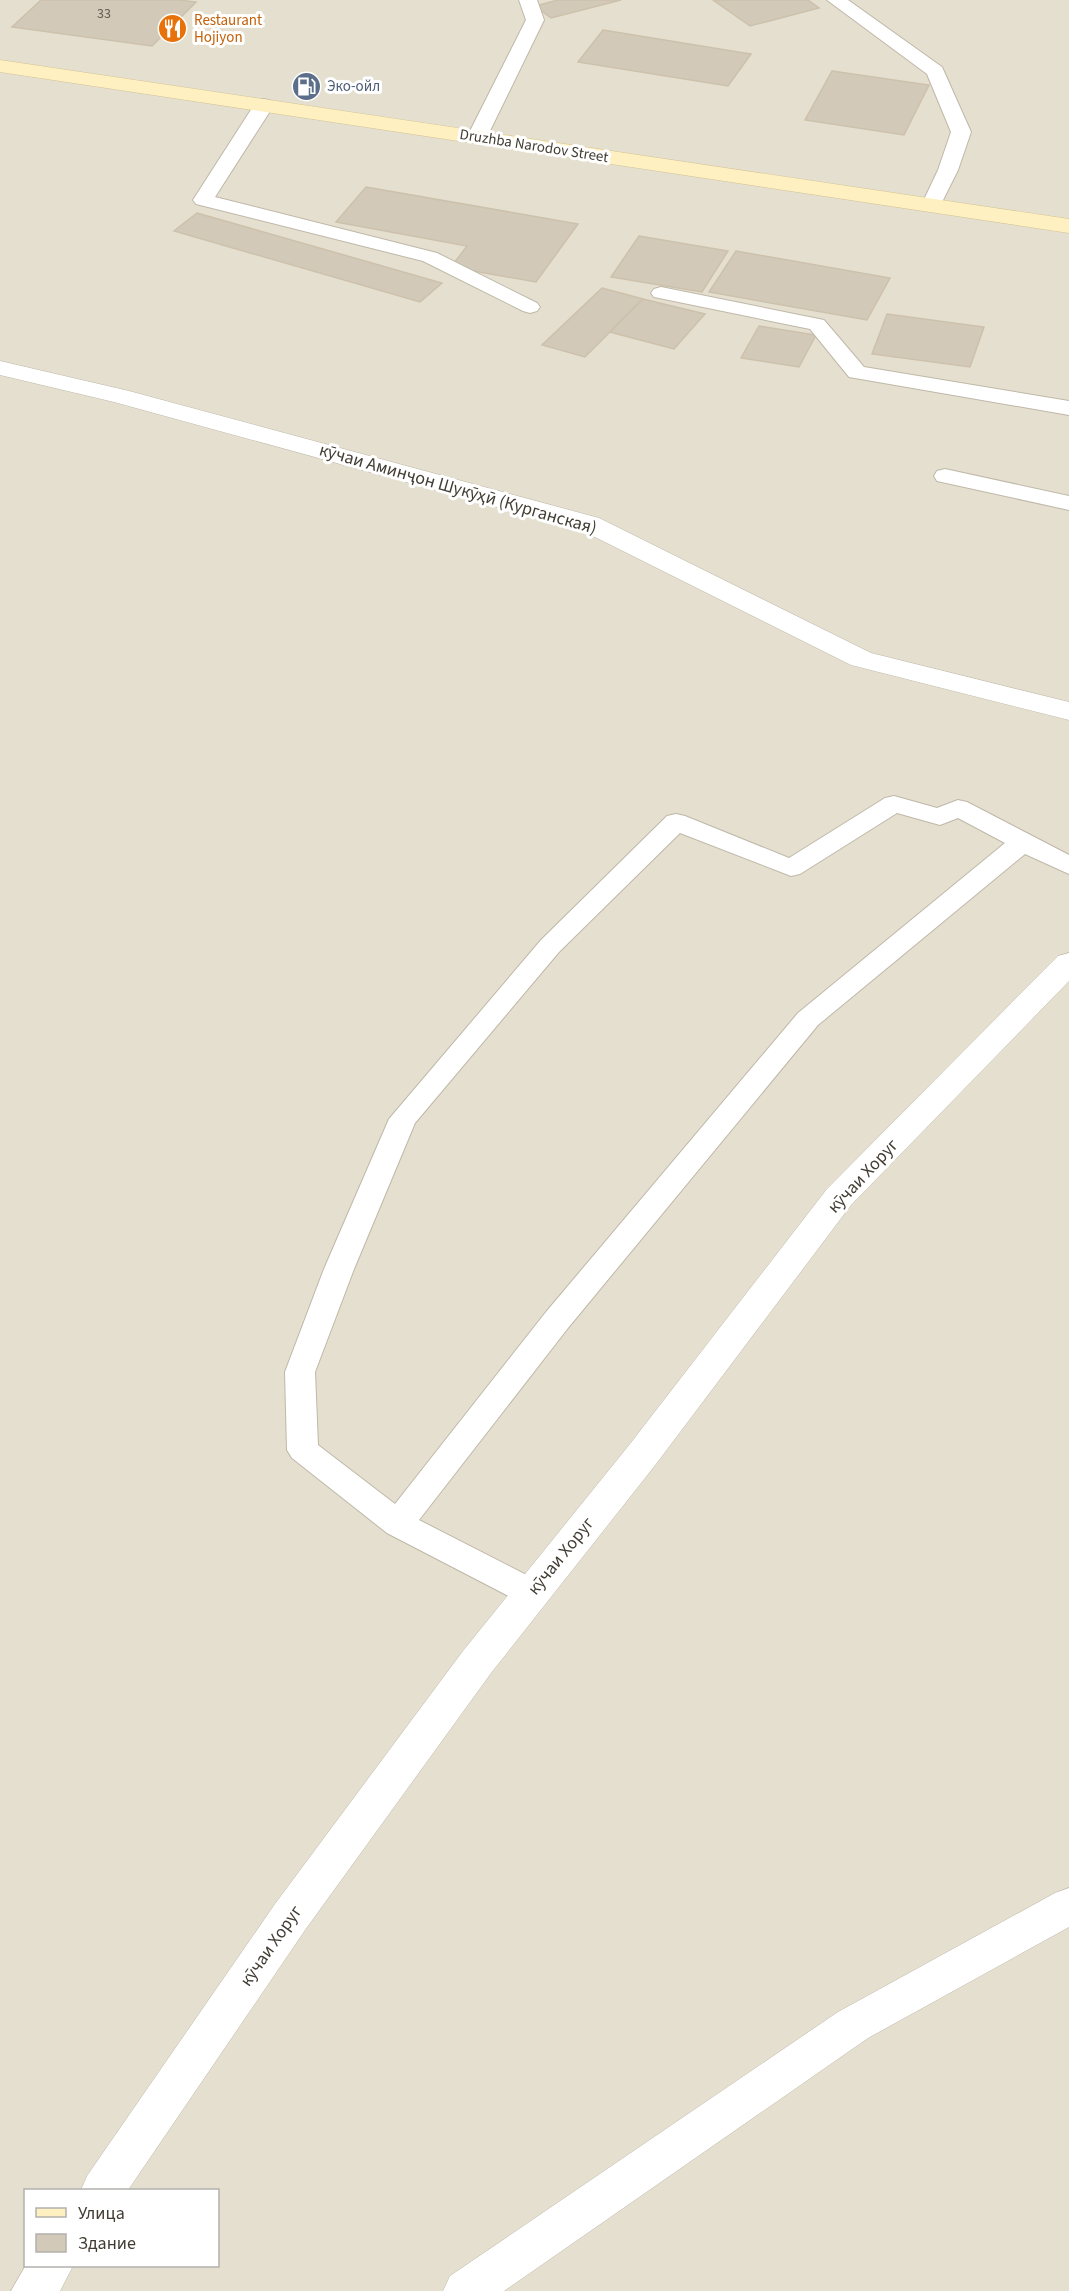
<svg xmlns="http://www.w3.org/2000/svg" width="1069" height="2291" font-family="'Source Sans 3',sans-serif">
<style>
.residential{fill:#e5dfd0;fill-rule:evenodd}
.building{fill:#d2c9b8;stroke:#cdc1ab;stroke-width:1.5}
.lines{fill:none;stroke-linecap:round;stroke-linejoin:round}
.service-casing{stroke:#bfb8a8;stroke-width:2}
.minor-casing{stroke:#bfb8a8;stroke-width:1}
.secondary-casing{stroke:#d4c494;stroke-width:1}
.service{fill:#fff;fill-rule:evenodd}
.minor{fill:#fff;fill-rule:evenodd}
.secondary{fill:#fef0c0;fill-rule:evenodd}
.labels{text-anchor:middle;dominant-baseline:central;stroke-width:6;stroke-linejoin:round;paint-order:stroke}
.far-number-label{font-size:14px;fill:#666054}
.far-food-label{font-size:15px;fill:#c56008;stroke:#fff;text-anchor:start}
.far-service-label{font-size:15px;fill:#4e5e75;stroke:#fff;text-anchor:start}
.far-street-label{font-size:15px;fill:#423d33;stroke:#fff}
.street-label{font-size:18px;fill:#423d33;stroke:#fff}
</style>
<rect width="100%" height="100%" fill="#f1ede2"/>
<path class="residential" d="M0,0H1069V2291H0ZM26,2190H218V2266H26Z"/>
<g class="building">
<path d="M41,0H179L196,2L152,46L12,27Z"/>
<path d="M558,0H621L551,18L535,6Z"/>
<path d="M713,0H808L819,8L750,26Z"/>
<path d="M603,30L751,54L728,86L578,62Z"/>
<path d="M832,71L929,85L904,135L805,120Z"/>
<path d="M366,187L578,224L536,282L451,267L467,246L336,222Z"/>
<path d="M197,213L442,283L420,302L174,231Z"/>
<path d="M639,236L728,251L702,292L611,277Z"/>
<path d="M736,251L890,278L867,320L709,292Z"/>
<path d="M602,288L643,299L585,357L542,345Z"/>
<path d="M643,299L705,314L674,349L610,332Z"/>
<path d="M887,314L984,327L970,367L872,354Z"/>
<path d="M759,326L816,335L799,367L741,358Z"/>
</g>
<g class="lines">
<defs>
<g id="service">
<path d="M519,0H537L544,20L487,137L484,141H470L467,137L526,20Z"/>
<path d="M827,0H848L942,67L971,132L958,170L938,210H924L921,206L938,170L951,132L927,74Z"/>
<path d="M264,99L271,101L274,105L215,197L437,253L537,303L540,307L537,311L530,313L523,311L423,261L196,204L193,200L254,105L257,101Z"/>
<path d="M661,287L824,320L864,367L1069,401V415L849,377L810,329L654,297L651,293L654,289Z"/>
<path d="M945,469L1069,496V510L937,481L934,476L937,471Z"/>
<path d="M894,796L937,808L958,800L967,802L1069,855V874L1025,854L818,1025L568,1328L419,1520L544,1584L548,1593L544,1602L532,1606L520,1602L387,1533L292,1458L287,1450L285,1372L324,1269L389,1119L541,940L667,816L676,814L685,816L789,858L885,798ZM897,813L940,825L958,818L1005,843L798,1013L546,1312L395,1504L318,1445L315,1372L354,1269L415,1123L559,952L680,833L791,876L800,874Z"/>
</g>
<g id="minor">
<path d="M0,361L129,391L599,518L871,653L1069,702V720L851,665L581,530L114,402L0,375Z"/>
<path d="M1069,953V981L851,1205L656,1464L491,1673L305,1930L128,2190H81L87,2176L275,1904L463,1651L630,1444L827,1189L1058,956Z"/>
<path d="M1069,1888V1927L868,2038L504,2291H443L450,2276L838,2012L1055,1893Z"/>
<path d="M26,2265L73,2266L60,2291H11Z"/>
</g>
<path id="secondary" d="M0,60L1069,219V233L0,72Z"/>
</defs>
<use href="#service" class="service-casing"/>
<use href="#minor" class="minor-casing"/>
<use href="#secondary" class="secondary-casing"/>
<use href="#service" class="service"/>
<use href="#minor" class="minor"/>
<use href="#secondary" class="secondary"/>
</g>
<defs>
<symbol id="restaurant-disc" viewBox="-11 -11 22 22"><circle r="9.5" fill="#e8710a" stroke="#fff"/><path d="M-5-6h1v4h1v-4h1v4h1v-4h1v5L-1.5 .5V6h-2V.5L-5-1ZM5-6V6H3V1.5H1.5Q1.5-4 5-6Z" fill="#fff"/></symbol>
<symbol id="fuel-disc" viewBox="-11 -11 22 22"><circle r="9.5" fill="#5c6f8a" stroke="#fff"/><path d="M-5.5-6h7V0h2V4h1.3V-2.5L3-4.5l.8-.8L6-3V5H2.5V1h-1V6h-7ZM-4.2-4.7v3.2H.2V-4.7Z" fill="#fff"/></symbol>
</defs>
<g fill-rule="evenodd">
<use href="#restaurant-disc" x="156" y="12" width="33" height="33"/>
<use href="#fuel-disc" x="290" y="70" width="33" height="33"/>
</g>
<g class="labels">
<g class="far-number-label">
<text x="104" y="14">33</text>
</g>
<g class="far-food-label">
<text x="194" y="20">Restaurant<tspan x="194" dy="17">Hojiyon</tspan></text>
</g>
<g class="far-service-label">
<text x="327" y="86">Эко-ойл</text>
</g>
<g class="far-street-label">
<text transform="translate(534 146) rotate(9)">Druzhba Narodov Street</text>
</g>
<g class="street-label">
<text transform="translate(458 489) rotate(16)">кӯчаи Аминҷон Шукӯҳӣ (Курганская)</text>
<text transform="translate(863 1176) rotate(-47)">кӯчаи Хоруг</text>
<text transform="translate(561 1556) rotate(-51)">кӯчаи Хоруг</text>
<text transform="translate(271 1946) rotate(-55)">кӯчаи Хоруг</text>
</g>
</g>
<rect x="24" y="2189" width="195" height="78" fill="#ffffff" stroke="#b3b1ad" stroke-width="1.5"/>
<rect x="36" y="2208" width="30" height="9" fill="#fef0c0" stroke="#b3b1ad" stroke-width="1.5"/>
<text x="78" y="2219" font-size="18" fill="#423d33">Улица</text>
<rect x="36" y="2234" width="30" height="18" fill="#d2c9b8" stroke="#b3b1ad" stroke-width="1.5"/>
<text x="78" y="2249" font-size="18" fill="#423d33">Здание</text>
</svg>
